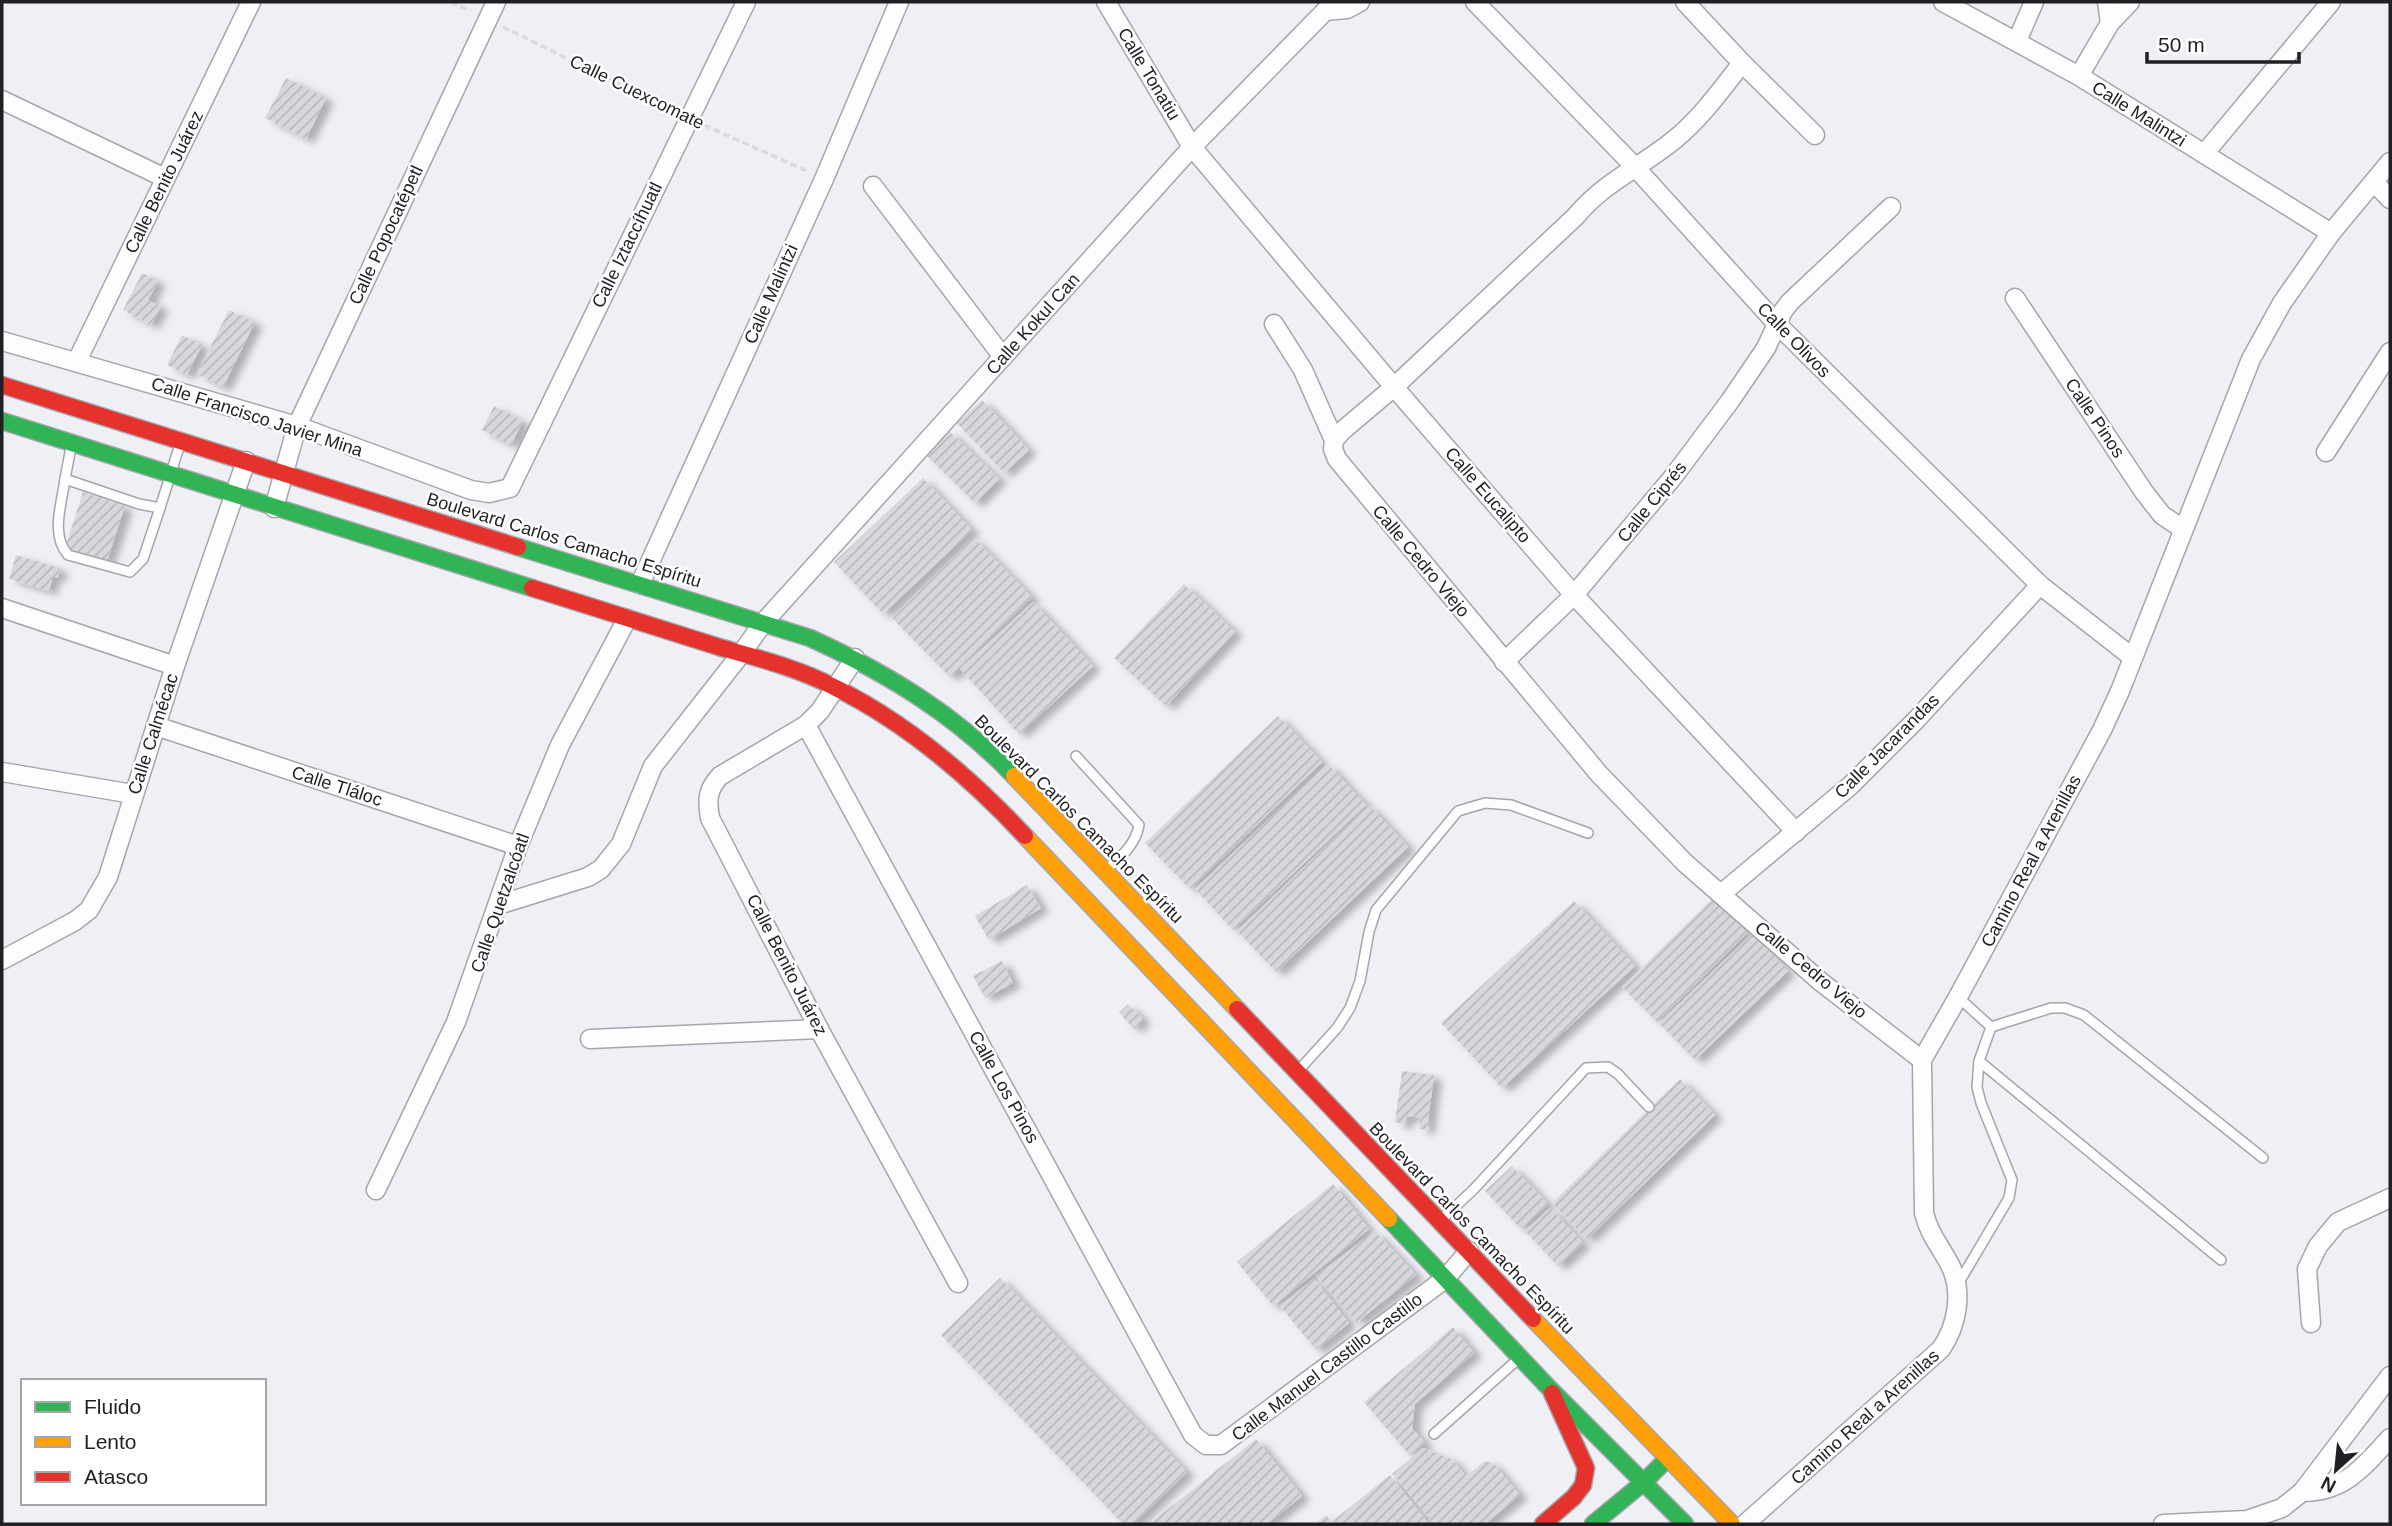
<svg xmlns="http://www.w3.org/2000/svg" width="2392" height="1526" font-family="Helvetica,sans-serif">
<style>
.building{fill:url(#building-hatch);filter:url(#shadow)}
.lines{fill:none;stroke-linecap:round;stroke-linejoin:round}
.lane-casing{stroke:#a5a5aa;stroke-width:12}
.street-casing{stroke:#a5a5aa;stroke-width:21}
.fast-casing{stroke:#a5a5aa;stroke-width:19}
.slow-casing{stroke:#a5a5aa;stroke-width:19}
.jam-casing{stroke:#a5a5aa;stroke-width:19}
.path{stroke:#dadbdc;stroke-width:3.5;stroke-dasharray:7 3.5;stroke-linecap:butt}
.lane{stroke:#fdfdfe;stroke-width:9}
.street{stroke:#fdfdfe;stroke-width:18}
.fast{stroke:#30b455;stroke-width:16}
.slow{stroke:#ff9f0a;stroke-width:16}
.jam{stroke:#e5322d;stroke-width:16}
.labels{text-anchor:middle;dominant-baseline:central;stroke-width:5;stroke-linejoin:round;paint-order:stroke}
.street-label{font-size:18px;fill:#1f2024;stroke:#fff}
</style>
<defs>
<pattern id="building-hatch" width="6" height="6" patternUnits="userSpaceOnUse" patternTransform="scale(1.75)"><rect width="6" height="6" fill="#d7d7dc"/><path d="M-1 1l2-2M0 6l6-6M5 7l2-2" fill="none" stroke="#b8b8bd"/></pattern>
<filter id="shadow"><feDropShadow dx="8" dy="4.5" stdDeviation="3.5" flood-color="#0004"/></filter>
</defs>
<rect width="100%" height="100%" fill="#eff0f6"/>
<g class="building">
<path d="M286,78L326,98L306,139L265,118Z"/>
<path d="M142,273L158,281L148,300L161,306L151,325L123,310Z"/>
<path d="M229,310L255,322L223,387L197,374Z"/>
<path d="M182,335L202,345L187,375L167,365Z"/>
<path d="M982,400L1029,450L1004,473L957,423Z"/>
<path d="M494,406L523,421L511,445L482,430Z"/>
<path d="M949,431L999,479L975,503L926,455Z"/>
<path d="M923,478L972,530L883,614L834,562Z"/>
<path d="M83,492L125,506L107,561L65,548Z"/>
<path d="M974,538L1032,597L950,677L892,618Z"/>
<path d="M16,555L60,568L58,578L53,576L49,591L9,579Z"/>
<path d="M1184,584L1235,632L1166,706L1114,658Z"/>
<path d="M1033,602L1093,666L1019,734L960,669Z"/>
<path d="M1278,716L1322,762L1190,889L1145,843Z"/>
<path d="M1328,764L1366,805L1233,930L1195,889Z"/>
<path d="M1369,805L1408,847L1276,972L1237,931Z"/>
<path d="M1027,885L1041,908L989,940L975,916Z"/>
<path d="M1713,898L1747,933L1657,1022L1622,987Z"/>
<path d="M1574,901L1635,966L1502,1088L1441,1023Z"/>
<path d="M1752,934L1788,971L1695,1060L1659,1023Z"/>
<path d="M1002,961L1013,983L985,998L973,976Z"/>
<path d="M1128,1004L1143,1019L1134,1029L1119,1013Z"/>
<path d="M1402,1071L1434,1075L1427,1130L1419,1129L1420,1118L1407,1116L1404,1125L1395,1122Z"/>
<path d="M1680,1079L1715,1115L1587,1239L1552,1203Z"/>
<path d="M1512,1166L1548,1204L1521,1229L1485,1191Z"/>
<path d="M1333,1184L1369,1229L1273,1306L1237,1262Z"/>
<path d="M1550,1208L1583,1243L1558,1266L1525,1231Z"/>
<path d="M1375,1231L1416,1275L1357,1322L1316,1276Z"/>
<path d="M1000,1278L1187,1472L1133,1524H1123L941,1335Z"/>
<path d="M1314,1279L1349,1323L1316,1350L1280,1306Z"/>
<path d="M1453,1327L1474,1353L1415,1404L1412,1428L1425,1443L1410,1456L1364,1402Z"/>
<path d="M1256,1439L1302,1496L1267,1524H1149Z"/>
<path d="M1423,1448L1453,1460L1466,1476L1485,1461L1493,1463L1520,1495L1485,1524H1435L1392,1474Z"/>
<path d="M1390,1475L1429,1524H1338L1334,1520Z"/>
<path d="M1326,1515L1333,1524H1315Z"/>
</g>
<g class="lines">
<defs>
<g id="lane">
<path d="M71,447L65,479L139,504L160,508L180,444"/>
<path d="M65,479C62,503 50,535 68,555L130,572L143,559L160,508"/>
<path d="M1076,756L1139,825C1136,844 1121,857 1107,869"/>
<path d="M1958,997L1991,1027L1979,1061L2221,1260"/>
<path d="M1991,1027L2051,1008H2065L2084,1015L2263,1158"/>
<path d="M1299,1070L1337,1028L1350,1008L1360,981L1369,932L1376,910L1458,811L1485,803L1511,805L1588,833"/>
<path d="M1441,1220L1474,1189L1586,1068L1608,1067L1618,1074L1649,1107"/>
<path d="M1958,1284L2009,1198L2012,1180L1981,1103L1977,1087L1979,1061"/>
<path d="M1434,1434L1516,1361"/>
</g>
<g id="street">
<path d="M1106,2L1192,147L1394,387L1574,595L1796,832"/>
<path d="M1475,2L1635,167L1777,324L2040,585L2132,657"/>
<path d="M1685,2L1742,63L1815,135"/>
<path d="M1943,2L2079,76L2331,233"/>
<path d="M2107,2L2110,23"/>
<path d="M1325,11L1347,9L1360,2"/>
<path d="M2017,41L2034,2"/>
<path d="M1742,63C1721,90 1701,118 1674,140C1641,167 1604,182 1576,216L1394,387L1342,431L1334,440L1333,449L1337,459L1599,774L1685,863L1821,982L1922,1060"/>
<path d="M2079,76L2110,23L2130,2"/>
<path d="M2,100L165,178"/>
<path d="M2204,154L2331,2"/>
<path d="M2374,182L2390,199"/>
<path d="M873,186L1003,357"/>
<path d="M2015,298L2144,492L2162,515L2183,529"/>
<path d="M1274,324L1303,370L1334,440"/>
<path d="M2,341L297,426L471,490L489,493L510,488L746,2"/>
<path d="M77,361L251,2"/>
<path d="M2326,452L2390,352"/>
<path d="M274,508L297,426L496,2"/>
<path d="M640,584L824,179L899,2"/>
<path d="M2,608L175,666"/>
<path d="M855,658L820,711L806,725L720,776C707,790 707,800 710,818L819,1029L958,1283"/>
<path d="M1504,662L1574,595L1673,477L1730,401L1766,348L1783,311L1790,302L1891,207"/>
<path d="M806,725L1193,1435L1206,1445H1221L1445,1279L1469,1251"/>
<path d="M156,726L518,846"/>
<path d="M2,772L133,794"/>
<path d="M1721,894L1851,785L1916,720L2040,585"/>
<path d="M498,905L588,877L601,869L621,844L653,766L741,654L763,623L1192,147L1334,2"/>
<path d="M2,960L75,921L89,910L108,877L175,666L246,461"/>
<path d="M590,1039L819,1029"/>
<path d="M376,1190L456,1022L518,846L560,745L627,619"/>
<path d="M2311,1323L2307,1269L2318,1246L2338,1222L2390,1198"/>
<path d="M2302,1492C2345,1492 2363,1467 2390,1438"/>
<path d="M1745,1524L1941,1349C1957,1326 1963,1293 1951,1267C1941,1246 1930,1237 1924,1213L1922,1060L1958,997L2102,730L2120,691L2251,359L2282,303L2331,233L2390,162"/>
<path d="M2163,1524L2247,1520L2282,1508L2302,1492L2390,1376"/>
</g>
<g id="fast">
<path d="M2,421L532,588"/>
<path d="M518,547L810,638C887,673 956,715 1014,776"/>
<path d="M1389,1219L1550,1389L1685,1524"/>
<path d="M1593,1524L1644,1482L1668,1458"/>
</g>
<g id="slow">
<path d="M1014,776L1237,1009"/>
<path d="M1025,836L1389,1219"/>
<path d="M1533,1319L1732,1524"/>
</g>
<g id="jam">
<path d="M2,385L518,547"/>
<path d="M532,588C594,608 657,627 719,647C757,658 798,668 834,687C907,723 970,777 1025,836"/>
<path d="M1237,1009L1533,1319"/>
<path d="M1543,1524L1574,1497L1583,1485L1586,1468L1552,1393"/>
</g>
</defs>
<use href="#lane" class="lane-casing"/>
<use href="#street" class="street-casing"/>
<use href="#fast" class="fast-casing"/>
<use href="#slow" class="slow-casing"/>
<use href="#jam" class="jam-casing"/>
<g class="path">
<path d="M451,2L471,11"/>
<path d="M503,27L672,110"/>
<path d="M704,125L809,172"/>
</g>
<use href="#lane" class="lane"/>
<use href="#street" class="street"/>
<use href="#fast" class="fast"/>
<use href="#slow" class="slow"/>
<use href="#jam" class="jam"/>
</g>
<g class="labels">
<g class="street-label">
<text transform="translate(1149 74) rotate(59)">Calle Tonatiu</text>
<text transform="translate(637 92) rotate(26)">Calle Cuexcomate</text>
<text transform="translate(2139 114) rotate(32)">Calle Malintzi</text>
<text transform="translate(164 182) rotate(-64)">Calle Benito Juárez</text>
<text transform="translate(386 235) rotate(-65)">Calle Popocatépetl</text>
<text transform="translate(627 245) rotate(-64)">Calle Iztaccíhuatl</text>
<text transform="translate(771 294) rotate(-66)">Calle Malintzi</text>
<text transform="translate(1033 324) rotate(-48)">Calle Kokul Can</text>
<text transform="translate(1794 340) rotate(46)">Calle Olivos</text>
<text transform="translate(257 417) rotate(18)">Calle Francisco Javier Mina</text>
<text transform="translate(2095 418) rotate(56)">Calle Pinos</text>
<text transform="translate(1488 495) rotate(49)">Calle Eucalipto</text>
<text transform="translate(1652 502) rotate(-51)">Calle Ciprés</text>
<text transform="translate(564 540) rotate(17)">Boulevard Carlos Camacho Espíritu</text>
<text transform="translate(1421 561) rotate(50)">Calle Cedro Viejo</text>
<text transform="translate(153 734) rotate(-72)">Calle Calmécac</text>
<text transform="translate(1887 746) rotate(-45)">Calle Jacarandas</text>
<text transform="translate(337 786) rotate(18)">Calle Tláloc</text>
<text transform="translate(1079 819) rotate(45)">Boulevard Carlos Camacho Espíritu</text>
<text transform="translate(2031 861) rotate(-62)">Camino Real a Arenillas</text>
<text transform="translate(500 903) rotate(-71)">Calle Quetzalcóatl</text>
<text transform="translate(787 965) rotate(63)">Calle Benito Juárez</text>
<text transform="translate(1811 970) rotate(40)">Calle Cedro Viejo</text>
<text transform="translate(1004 1087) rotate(61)">Calle Los Pinos</text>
<text transform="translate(1472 1228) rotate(46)">Boulevard Carlos Camacho Espíritu</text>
<text transform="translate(1327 1367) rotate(-37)">Calle Manuel Castillo Castillo</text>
<text transform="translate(1865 1417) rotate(-42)">Camino Real a Arenillas</text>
</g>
</g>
<rect width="2392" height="1526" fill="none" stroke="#1f2024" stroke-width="7"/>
<rect x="21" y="1379" width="245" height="126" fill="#ffffff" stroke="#a5a6a7" stroke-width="2"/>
<rect x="35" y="1402" width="35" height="10" fill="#30b455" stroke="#a5a6a7" stroke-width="2"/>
<text x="84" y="1414" font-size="21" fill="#1f2024">Fluido</text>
<rect x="35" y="1437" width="35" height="10" fill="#ff9f0a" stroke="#a5a6a7" stroke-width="2"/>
<text x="84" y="1449" font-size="21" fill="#1f2024">Lento</text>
<rect x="35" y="1472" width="35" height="10" fill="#e5322d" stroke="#a5a6a7" stroke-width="2"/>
<text x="84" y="1484" font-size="21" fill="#1f2024">Atasco</text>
<g transform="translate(2336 1470) rotate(207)" stroke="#ffffff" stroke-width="5" paint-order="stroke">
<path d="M0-5L12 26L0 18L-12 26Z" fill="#1f2024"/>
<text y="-10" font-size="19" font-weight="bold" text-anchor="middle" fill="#1f2024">N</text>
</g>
<path d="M2147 52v10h152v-10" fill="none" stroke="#1f2024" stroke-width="3.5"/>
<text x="2158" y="52" font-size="21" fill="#1f2024" stroke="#ffffff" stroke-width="5" paint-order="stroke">50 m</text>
</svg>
